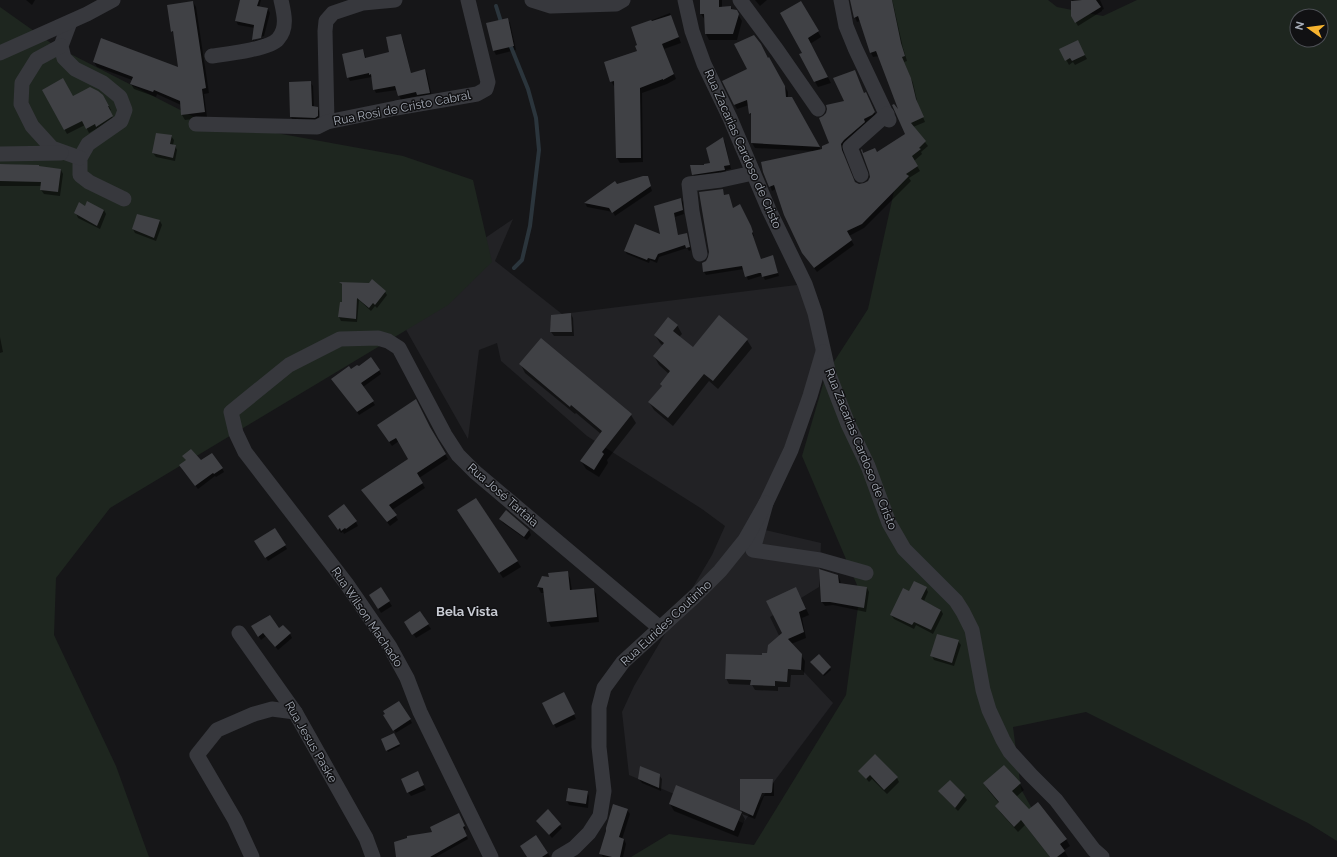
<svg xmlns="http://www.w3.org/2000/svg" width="1337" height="857" font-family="Raleway,sans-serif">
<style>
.built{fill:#222225}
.green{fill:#1e261f;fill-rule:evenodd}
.shadow{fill:#0007}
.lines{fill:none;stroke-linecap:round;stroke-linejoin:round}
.stream{stroke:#2b353c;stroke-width:4}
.building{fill:#404145}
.minor{stroke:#37383d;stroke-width:15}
.labels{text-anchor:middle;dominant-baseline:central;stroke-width:3;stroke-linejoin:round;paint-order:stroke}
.street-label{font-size:12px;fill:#a7adb8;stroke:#111113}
.neighbourhood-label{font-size:13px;font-weight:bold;fill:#c9ccd4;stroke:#111113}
</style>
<rect width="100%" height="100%" fill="#161618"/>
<path class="built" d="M513,219L495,261L562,314L805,284L823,351L752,527L821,543L819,587L770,617L789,656L833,703L743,823L629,775L622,712L634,686L712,555L725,526L702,509L587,436L501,361L497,343L479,350L468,439L396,312L434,273Z"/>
<g class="green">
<path d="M885,0H1048L1057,7L1103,16L1137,0H1337V841L1308,823L1086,712L1013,727L1021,789L1059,857H631L669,834L754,845L846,695L860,592L802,456L826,374L868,309L908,128ZM1297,16H1321V40H1297Z"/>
<path d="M0,7L55,46L198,119L403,156L473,180L492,262L448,305L110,508L56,578L54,635L116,766L149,857H0Z"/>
</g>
<g class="shadow">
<path d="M26,0H35L32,5Z"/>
<path d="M241,0H261L259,7L268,9L270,13L264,36L254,39V41L264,38L263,41L255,44L253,40L255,28L238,25L236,21Z"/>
<path d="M701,0H722V8L731,7L732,10L738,14L742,21L737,40H709L706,34L705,20L701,14Z"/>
<path d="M755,0H767L760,6Z"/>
<path d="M851,0H892L893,3L903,48L907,61L904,62L913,83L918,105L925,122L913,127L928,146L921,152L922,154L914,161L920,171L909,178L911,181L864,228L849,236L854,245L817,272L806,257L776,189L772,191L770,186L814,151L755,148L752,143V117L750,113L749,105L737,109L734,104L769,59L788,92V98H791L821,150L830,143L855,71L864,94L868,98L877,117L843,149L844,156L855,183L859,185L869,182L877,153L906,135L901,113L879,56L873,57L871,53L860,21L857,22L855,17Z"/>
<path d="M1072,0H1100L1104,9L1102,10V11L1078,26L1072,15Z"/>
<path d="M193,2L196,7L209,93L204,94L207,117L185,120L182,115L181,105L157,94L156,97L134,89L131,84L132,80L97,67L94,62L179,68L175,36L172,31Z"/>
<path d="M801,2L821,37L810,44L831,83L818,87L800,55L803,53Z"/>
<path d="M670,13L681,43L664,49L676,79L667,84L642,93L643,162L620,163L617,158L615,86H614L611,81L638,52L639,46L632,28Z"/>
<path d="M507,19L510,23L516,50L496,55L494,51Z"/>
<path d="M401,35L403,40L411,73L425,70L427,74L432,97L420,99L418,96L401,100L397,90L376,93L374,89L372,77L350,81L348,77L363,50L366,58L390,53Z"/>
<path d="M1077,41L1087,59L1075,65L1073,62L1069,65L1061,50Z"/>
<path d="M310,82L313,86L314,107L317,108L320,112V121H293L291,117L290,83Z"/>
<path d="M43,90L73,97L103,96L111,110L109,111L114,120L100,130L98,128L89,133L85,125L67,134Z"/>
<path d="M171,136L174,140L173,145L175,146L177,150L175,161L156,157L153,153Z"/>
<path d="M723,138L725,142L731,169L726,170V174L695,178L693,174L711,164Z"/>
<path d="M0,164L38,166L39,167L61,170L63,174L60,196L44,194L41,190L42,186H0Z"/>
<path d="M649,182L652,191L615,216L613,212L587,207L585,203L616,185Z"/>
<path d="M722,190L725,196H728L733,209L752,231L754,236H753L761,260H774L779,276L765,280L763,276H761L748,280L744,269L706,275L704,272L707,261L709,258Z"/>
<path d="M681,199L683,202L684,214L675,217L678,236L686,234L688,237L691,250L689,251L687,248L659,257L657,263L650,260L649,263L627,254L625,251L661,236Z"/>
<path d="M86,207L104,210L106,214L100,229L78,218L76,213Z"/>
<path d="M160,221L162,225L156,241L135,233L133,229Z"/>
<path d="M341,283L385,292L387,295L377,308L375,306L371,311L359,300L357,322L341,321L339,317L343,303V286Z"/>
<path d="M571,314L573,318L574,336H554L551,332Z"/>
<path d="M677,325L682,334L679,337L693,349L747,340L752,348L718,389L709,381L673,426L654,410L649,402L662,387L661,384L669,374L659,365L654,356L663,346L660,343L655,335Z"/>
<path d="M0,337L3,352L0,353Z"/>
<path d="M541,340L631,415L636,423L607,460L608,463L599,477L586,469L581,461L601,434L576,413L575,414L525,373L521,365Z"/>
<path d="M379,370L381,374L363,387L375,405L359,415L335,382L351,371Z"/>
<path d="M381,430L431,431L448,459L419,478L425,488L392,510L398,520L390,526L365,494L409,459L399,441L392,446Z"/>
<path d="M201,462L222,468L224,472L216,477L215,476L198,489L182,469Z"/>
<path d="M476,499L521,567L503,578L462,516Z"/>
<path d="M500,519L529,530L531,535L527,540L503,523Z"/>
<path d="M332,520L356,522L358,526L344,534L343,532L341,533Z"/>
<path d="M275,529L287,549L268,561L256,541Z"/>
<path d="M567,572L570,578L572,591L593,589L596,594L599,622L551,627L548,621L545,593H541L538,587L550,578Z"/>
<path d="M838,575L840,580L841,584L867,588L869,592L866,612L833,605L825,606L822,602Z"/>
<path d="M380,588L392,606L381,613L373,599Z"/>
<path d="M926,588L928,592L924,601L941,610L943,614L933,634L916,625L914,629L894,619L891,615L910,593Z"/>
<path d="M799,594L809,615L802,618L806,638L791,644L801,655L805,661L804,675H791L790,687H778V691L755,690L752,685L729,684L726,678L768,655L783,634Z"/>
<path d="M420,612L431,629L416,638L408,626Z"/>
<path d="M253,627L279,630L290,634L292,638L278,650L266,636L261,640Z"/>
<path d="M958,641L961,645L954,666L934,660L932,656Z"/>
<path d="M812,664L830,668L831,670L824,676Z"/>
<path d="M566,697L576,719L556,728L554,724Z"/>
<path d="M386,719H410L412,723L394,734L400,746L388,752L382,740L396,733Z"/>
<path d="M860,771L897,778L899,782L887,794L872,779L869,782Z"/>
<path d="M659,775L662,779L661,791L642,783L639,779Z"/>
<path d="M420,777L426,790L411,796L408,792Z"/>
<path d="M772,780L774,784V796H764L755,819L742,814L745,819L738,837L674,811L670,804L677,787L742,813L741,810Z"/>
<path d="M985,784H1020L1024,790L1016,797L1029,811L1066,839L1070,846L1064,850L1068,857H1050L1025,825L1018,832L1000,812L996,806L999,803L988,790Z"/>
<path d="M568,789L587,792L589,796L588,808L569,805L567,801Z"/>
<path d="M940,791L964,796L967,800L958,811L942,795Z"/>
<path d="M627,810L630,814L622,839H624L626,844L623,857H603L601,854Z"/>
<path d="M548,811L562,828L552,838L540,824Z"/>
<path d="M458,814L466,829L464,830L468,839L436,857H397Z"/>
<path d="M536,836L548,853L550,857H528Z"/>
</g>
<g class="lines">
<g class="stream">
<path d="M496,6L502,25"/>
<path d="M509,42L528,89L536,118L539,150L530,226L522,260L514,268"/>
</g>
</g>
<g class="building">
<path d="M240,0H259L257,6L268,8L261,38L252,40L254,25L235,21Z"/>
<path d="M700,0H719V7L731,6V9L737,10L739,14L733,34H705L704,14H700Z"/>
<path d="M850,0H892L901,43L905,56L902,57L911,78L916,99L924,117L911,123L926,141L919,148L921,149L912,156L918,166L906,174L909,176L862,224L847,231L852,240L814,268L802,253L784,215L774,185L769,187L763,172L761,162L822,149V146L829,143L819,118L823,116L826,113L827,109L826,105L844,101L833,78L855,70L864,93L866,92L875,112L872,115L864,119L865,122L844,140L841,144L842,150L855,182L859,184L864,183L868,181L870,177L869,172L861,150L862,149L863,153L875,148L877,152L905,134L892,105L894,104L898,109L876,51L870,53L858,16L854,18Z"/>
<path d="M1082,0H1096L1101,7L1075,23L1071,16V1Z"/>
<path d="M193,1L206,88L202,89L205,112L181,115L180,101L154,90L153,92L130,84L133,77L93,62L101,38L178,67L173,31L171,32L167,5Z"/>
<path d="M801,1L819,31L808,38L828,77L814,82L799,54L802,53L780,13Z"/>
<path d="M671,15L679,37L662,44L674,74L663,80V79L640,88L641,158H616L614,81L610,82L604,62L637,51L635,46L637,45L631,27L651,20L652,21Z"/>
<path d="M508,18L514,46L493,51L486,23Z"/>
<path d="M401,34L411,73L425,69L430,93L417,95L416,92L398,96L395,86L373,90L371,74L369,75V73L347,78L342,54L363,49L365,58L389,52L386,37Z"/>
<path d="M754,35L761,44L768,58L769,57L785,86L786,97H792L820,147L751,143V113L749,114L747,100L734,105L722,81L747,69L734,44Z"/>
<path d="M1078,40L1085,55L1072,61L1070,58L1065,61L1059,49Z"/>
<path d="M63,78L73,96L90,87L98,91L103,95L109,106H108L113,116L96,127L95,124L86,129L82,121L64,130L42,90Z"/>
<path d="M311,81L312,106L318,107V116L315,118L290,117L289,82Z"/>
<path d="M156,133L172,135L170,144L176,145L173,158L152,153Z"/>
<path d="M723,137L730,165L724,166L725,170L692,175L690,165H704V164L710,163L706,148Z"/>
<path d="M0,164L39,165V166L61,169L58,192L40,190L41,182L0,181Z"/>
<path d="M643,176H648L651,186L612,213L609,208L584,203L615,181L617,184Z"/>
<path d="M723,189L724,195L729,194L733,208L740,204L751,226L753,232L752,233L761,259L773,255L778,273L762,277L761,273H759L745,277L742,266L703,272L702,263L706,261L708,257L709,252L699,192Z"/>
<path d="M681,198L683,210L674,213L678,235L687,233L690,247L686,248L685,245L658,254L655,260L648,258L647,260L624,251L635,224L660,234L654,206Z"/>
<path d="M87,201L104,210L97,226L74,213L79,202L85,206Z"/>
<path d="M137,214L160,220L154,238L132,229Z"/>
<path d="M372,279L386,291L375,305L373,303L369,308L357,298L356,319L338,317L340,302H342V284L339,282L369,283Z"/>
<path d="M571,313L572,332H550L551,315Z"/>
<path d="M719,315L748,339L713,381L704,374L668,418L648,402L662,386L660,384L670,371L653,356L664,343L654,335L668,317L678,325L673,331L693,347Z"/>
<path d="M541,338L632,414L602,452L604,454L594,470L580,461L602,431L571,405L570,407L519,364Z"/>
<path d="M371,357L380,370L361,383L374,401L357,412L331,379L349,366L351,369L357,365L359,366Z"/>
<path d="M416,399L430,427L446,454L417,473L423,483L389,505L397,515L387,522L361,490L408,459L396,438L389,442L377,425Z"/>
<path d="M191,449L201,460L212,453L223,468L214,474L213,473L195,486L179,465L186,460L182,456Z"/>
<path d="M476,498L518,561L499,573L457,510Z"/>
<path d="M344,504L357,521L346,529L345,528L341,531L340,528L338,530L328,516Z"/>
<path d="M506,510L529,530L524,537L499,519Z"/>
<path d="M275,528L286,545L265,558L254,541Z"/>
<path d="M819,569L838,575L839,583L867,587L864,608L830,602H821Z"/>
<path d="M568,571L570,590L594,588L597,617L547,622L543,588L537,587L542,576L549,577L548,573Z"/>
<path d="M914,581L927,587L921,599L941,610L931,630L914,622L912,625L890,615L903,588L909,591Z"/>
<path d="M381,587L390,601L378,609L369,595Z"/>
<path d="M796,587L806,609L799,612L804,632L788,639L802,654L801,670L788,669L787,682L775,681V686L750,685L751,680L725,679L726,654L762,655V653H767L768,645L782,633L766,601Z"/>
<path d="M420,611L429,624L412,635L404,622Z"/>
<path d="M270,615L279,628L283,625L291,633L275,647L263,633L258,637L251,626Z"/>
<path d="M937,634L959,640L952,663L930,656Z"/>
<path d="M819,654L831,667L823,675L810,662Z"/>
<path d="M564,692L575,714L553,725L542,703Z"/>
<path d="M399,701L411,719L393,731L383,715L385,714L383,711Z"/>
<path d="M394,733L400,744L386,751L381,739Z"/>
<path d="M875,754L898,777L884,790L870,775L866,779L858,771Z"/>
<path d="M1004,765L1021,783L1012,791L1029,809L1038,802L1067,839L1060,844L1065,851L1057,857H1050L1021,820L1014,827L995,806L999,802L983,783Z"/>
<path d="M640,766L660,774L659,788L638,779Z"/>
<path d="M418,771L424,785L407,793L401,779Z"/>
<path d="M740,779H773L772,792L771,793H762L753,816L740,810Z"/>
<path d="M950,780L965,795L955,808L938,791Z"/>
<path d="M676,785L742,812L734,831L669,804Z"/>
<path d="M568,788L588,791L586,804L566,801Z"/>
<path d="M613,804L628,809L619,837L624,839L620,857H612L599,854L606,831V828Z"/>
<path d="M548,809L561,824L549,835L536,821Z"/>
<path d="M459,813L465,826L463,827L467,836L430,857H396L394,842L407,838V836L432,832L430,827Z"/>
<path d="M536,835L548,853L542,857H527L520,846Z"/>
</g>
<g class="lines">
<g class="minor">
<path d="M532,0L551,6L616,4L623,0"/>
<path d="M685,0L692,31L704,64L730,118L769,210L805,284L815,313L829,375L848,424L868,466L889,523L904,549L956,601L963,612L972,630L983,690L989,710L1003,740L1010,752L1031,775L1056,800L1094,850L1102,857"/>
<path d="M740,0L777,50L818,109"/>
<path d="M841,0L846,26L855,48L889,120"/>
<path d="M70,22L61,46L64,58L75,69L103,83L120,97L125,110L121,121L88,144L80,158V175L89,182L124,199"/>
<path d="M61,46L37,59L22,83L21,104L32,126L52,148L80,158"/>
<path d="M0,53L87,14L113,0"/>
<path d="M212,56C226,54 270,49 278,39C288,28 284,13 281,0"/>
<path d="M327,122L325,31L326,21L333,13L363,3L395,0"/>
<path d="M196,124L317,127L327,122L396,108L477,94L486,89L488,82L468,0"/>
<path d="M0,154L61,153"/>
<path d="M861,175L850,147L887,114"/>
<path d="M700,254L692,211L689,184L721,180L753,173"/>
<path d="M823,352L810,396L791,450L766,503L753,550L820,560L866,573"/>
<path d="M239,633L295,712L366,838L373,857"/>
<path d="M252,857L235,820L197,755L217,730L254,714L272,709L295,712"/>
<path d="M491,857L420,712L407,678L390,647L346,583L245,452L236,433L231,412L289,365L340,339L378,338L388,341L399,348L445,435L458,455L475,472L660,628"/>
<path d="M559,857L574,848L589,833L600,816L604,791L599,747V707L604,688L623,662L695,596L720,571L745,540L766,503"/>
</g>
</g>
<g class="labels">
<g class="street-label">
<text transform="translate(402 108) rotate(-11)">Rua Rosi de Cristo Cabral</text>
<text transform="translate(743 149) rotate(66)">Rua Zacarias Cardoso de Cristo</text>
<text transform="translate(861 449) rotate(68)">Rua Zacarias Cardoso de Cristo</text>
<text transform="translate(503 495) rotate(41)">Rua José Tartaia</text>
<text transform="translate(367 617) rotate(56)">Rua Wilson Machado</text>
<text transform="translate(666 623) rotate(-43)">Rua Eurides Coutinho</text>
<text transform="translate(311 742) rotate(60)">Rua Jesus Paske</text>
</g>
<g class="neighbourhood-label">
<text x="467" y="611">Bela Vista</text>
</g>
</g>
<g transform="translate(1309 28) rotate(284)"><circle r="19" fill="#111113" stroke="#4d4f55"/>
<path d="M0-3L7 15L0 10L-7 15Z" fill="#f6b32f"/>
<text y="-6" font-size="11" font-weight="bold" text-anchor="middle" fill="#a7adb8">N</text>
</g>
</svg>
